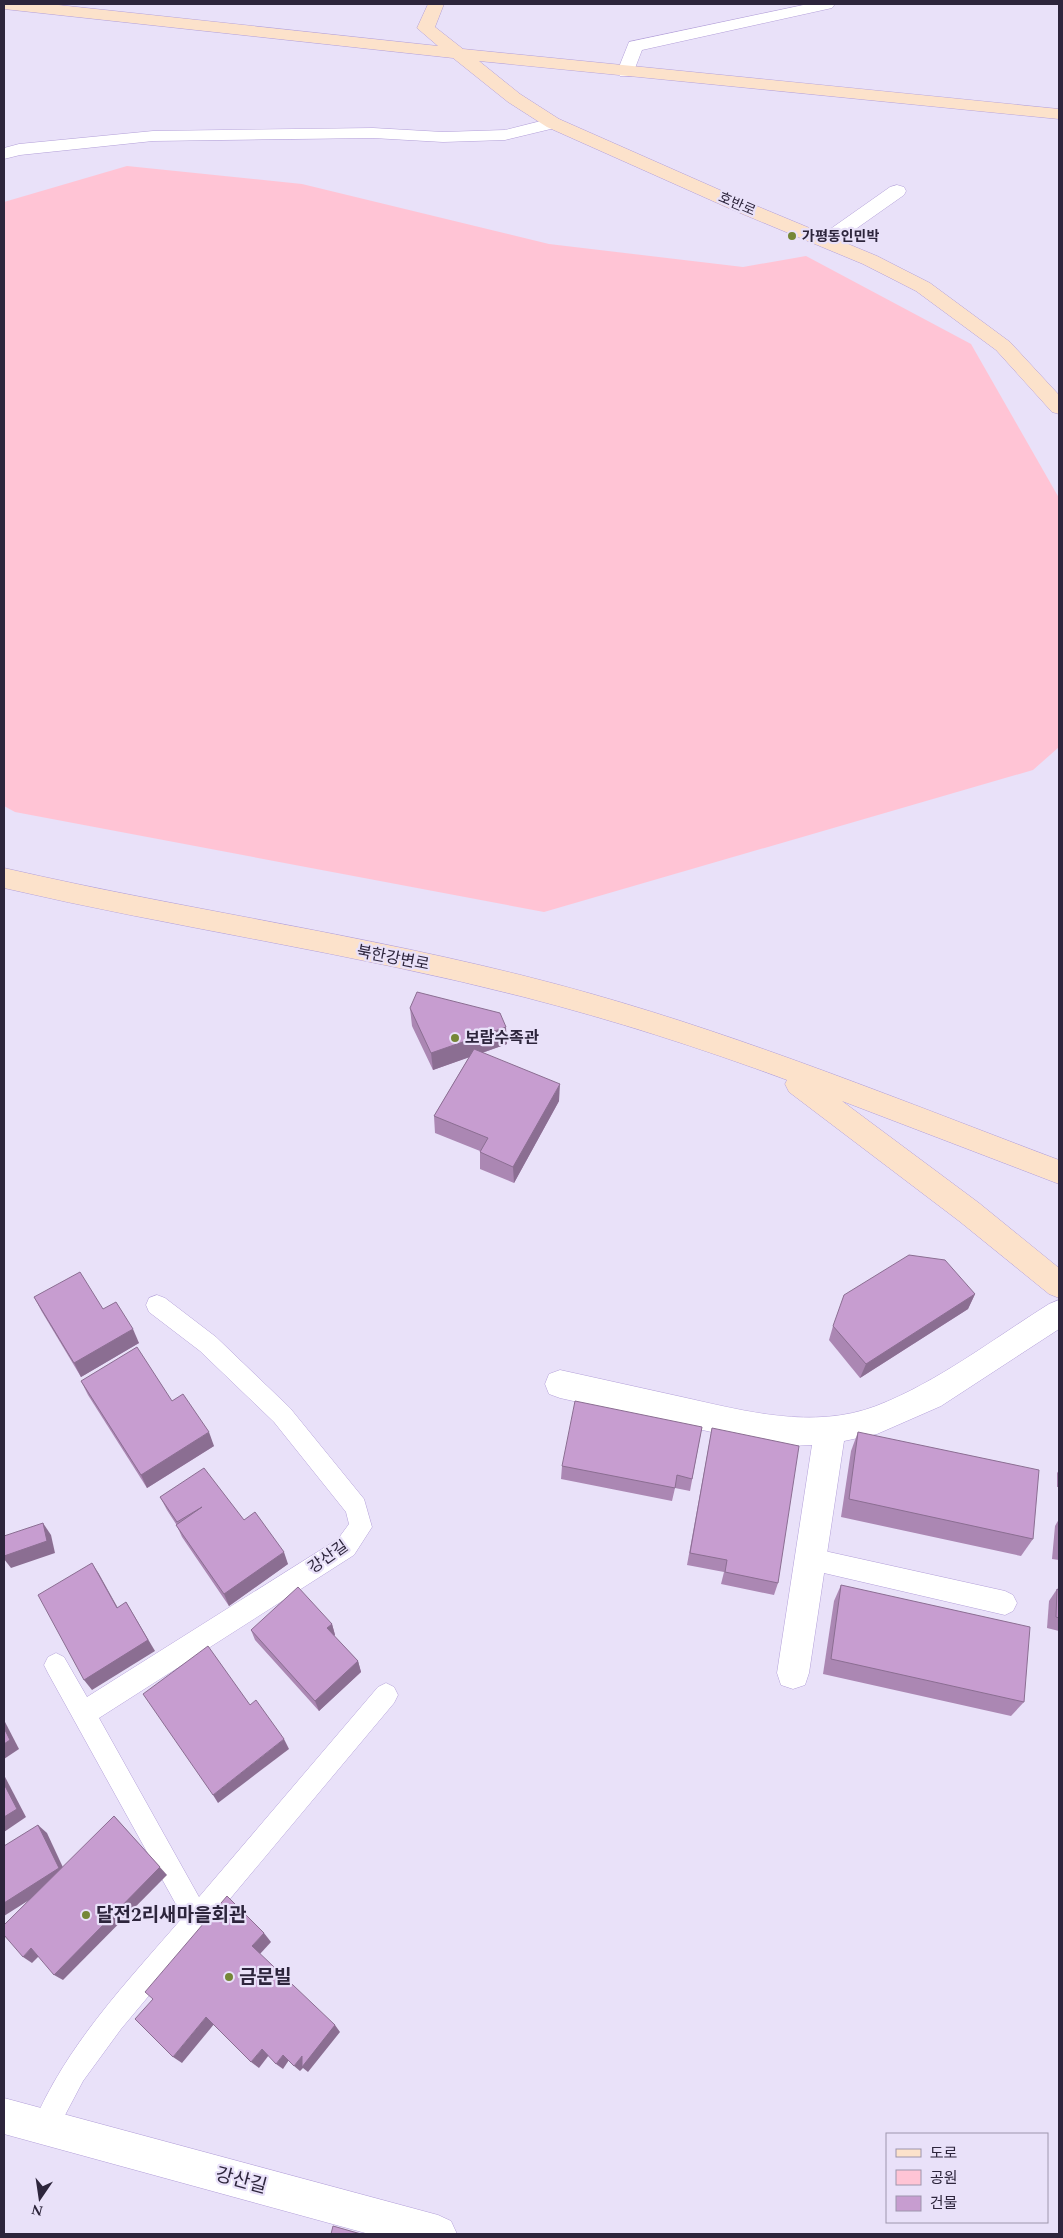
<svg xmlns="http://www.w3.org/2000/svg" width="1063" height="2238" font-family="Spectral,'Noto Sans KR',serif">
<style>
.green{fill:#ffc4d5}
.lines{fill:none;stroke-linecap:round;stroke-linejoin:round}
.lane-casing{stroke:#b3a0d9;stroke-width:1}
.street-casing{stroke:#b3a0d9;stroke-width:1}
.secondary-casing{stroke:#b3a0d9;stroke-width:1}
.lane{fill:#fff;fill-rule:evenodd}
.street{fill:#fff;fill-rule:evenodd}
.secondary{fill:#fce2cb;fill-rule:evenodd}
.wall{fill:#ab87b3}
.shaded-wall{fill:#8b6e92}
.building{fill:#c79dd0;stroke:#8b6e92}
.poi-dot{fill:#758737;stroke:#e9e1f9;stroke-width:2}
.labels{text-anchor:middle;dominant-baseline:central;stroke-width:4.5;stroke-linejoin:round;paint-order:stroke}
.far-street-label{font-size:14px;fill:#2d253c;stroke:#e9e1f9}
.far-poi-label{font-size:14px;font-weight:bold;fill:#2d253c;stroke:#e9e1f9;text-anchor:start}
.street-label{font-size:16px;fill:#2d253c;stroke:#e9e1f9}
.poi-label{font-size:16px;font-weight:bold;fill:#2d253c;stroke:#e9e1f9;text-anchor:start}
.near-poi-label{font-size:19px;font-weight:bold;fill:#2d253c;stroke:#e9e1f9;text-anchor:start}
.near-street-label{font-size:19px;fill:#2d253c;stroke:#e9e1f9}
</style>
<rect width="100%" height="100%" fill="#e9e1f9"/>
<path class="green" d="M127,166L302,184L549,244L743,267L806,256L971,344L1059,498V747L1033,770L544,912L15,812L4,806V202Z"/>
<g class="lines">
<defs>
<g id="lane">
<path d="M157,1295L165,1298L216,1337L290,1408L364,1499L372,1527L354,1555L99,1718L199,1897L378,1687L386,1683L394,1687L398,1695L394,1703L121,2029L83,2081L54,2136L45,2140L36,2136L32,2127C65,2046 127,1982 183,1917L48,1673L44,1665L48,1657L56,1653L64,1657L87,1697L338,1539L349,1524L346,1512L274,1422L200,1351L149,1312L146,1305L149,1298Z"/>
<path d="M811,1548L1005,1591L1013,1595L1017,1603L1013,1611L1005,1615L811,1570L803,1567L800,1559L803,1551Z"/>
</g>
<g id="street">
<path d="M808,4H835L832,8L642,50L632,76H620L617,72L629,42Z"/>
<path d="M553,118L559,119L562,123L559,127L505,140L443,142L373,138L153,141L20,155L4,159V148L19,144L153,131L373,128L443,132L505,130Z"/>
<path d="M897,185L904,187L906,191L904,195L833,245H819L816,241L819,237L890,187Z"/>
<path d="M1059,1300V1329L941,1406L877,1434L844,1441L809,1673L805,1685L793,1689L781,1685L777,1673L812,1445L791,1446L756,1442L560,1398L549,1394L545,1384L549,1374L560,1370C601,1379 641,1388 682,1397C745,1411 813,1430 876,1406C938,1382 993,1339 1049,1304Z"/>
<path d="M4,2098L438,2215L451,2221L457,2234H369L4,2134Z"/>
</g>
<g id="secondary">
<path d="M4,4H49L438,46L417,28L428,4H444L435,27L463,49L1059,109V119L479,61L520,94L559,119L747,202L877,256L930,283L1010,342L1059,395V414L1052,412L996,350L916,291L863,264L733,210L547,127L508,102L453,58L4,9Z"/>
<path d="M4,868C199,913 399,939 592,994C751,1039 905,1102 1059,1160V1184L842,1101L979,1203L1059,1268V1298L1049,1294L959,1221L789,1092L785,1084L787,1080C701,1048 613,1020 524,997C353,953 176,928 4,888Z"/>
</g>
</defs>
<use href="#lane" class="lane-casing"/>
<use href="#street" class="street-casing"/>
<use href="#secondary" class="secondary-casing"/>
<use href="#lane" class="lane"/>
<use href="#street" class="street"/>
<use href="#secondary" class="secondary"/>
</g>
<g class="wall">
<path d="M410,1008L507,1044L482,1053L559,1101L514,1183L480,1169V1151L435,1133L434,1116L469,1057L433,1070L412,1026Z"/>
<path d="M975,1294L968,1309L860,1378L829,1340L833,1326Z"/>
<path d="M34,1297L103,1309L139,1343L81,1377L42,1312Z"/>
<path d="M81,1381L214,1446L147,1488L88,1395Z"/>
<path d="M702,1427L690,1491L675,1488L672,1501L561,1479L562,1466Z"/>
<path d="M712,1428L778,1583L774,1595L721,1584L724,1572L687,1565Z"/>
<path d="M858,1432L1033,1539L1021,1556L841,1517L851,1451Z"/>
<path d="M1059,1470V1487H1057V1473Z"/>
<path d="M160,1497L244,1520L288,1564L229,1606L182,1537L176,1524L167,1510Z"/>
<path d="M1059,1519V1560L1052,1559L1055,1526Z"/>
<path d="M841,1585L1024,1702L1011,1716L823,1674L834,1601Z"/>
<path d="M1057,1589L1059,1590V1631L1047,1628L1049,1601Z"/>
<path d="M332,1624L335,1635L334,1636L358,1661L361,1672L319,1711L255,1640L251,1630Z"/>
</g>
<g class="shaded-wall">
<path d="M506,1027L507,1044L433,1070L431,1053Z"/>
<path d="M560,1084L559,1101L514,1183L513,1167Z"/>
<path d="M975,1294L968,1309L860,1378L866,1364Z"/>
<path d="M133,1329L139,1343L81,1377L74,1363Z"/>
<path d="M209,1432L214,1446L147,1488L141,1475Z"/>
<path d="M43,1523L51,1535L55,1553L11,1568L4,1559V1556Z"/>
<path d="M284,1552L288,1564L229,1606L224,1594Z"/>
<path d="M92,1563L99,1574L124,1619L117,1608Z"/>
<path d="M126,1602L155,1651L92,1690L84,1680Z"/>
<path d="M332,1624L335,1635L330,1639L327,1628Z"/>
<path d="M358,1661L361,1672L319,1711L315,1701Z"/>
<path d="M4,1720L19,1749L4,1759Z"/>
<path d="M284,1739L289,1749L218,1803L213,1795Z"/>
<path d="M4,1775L26,1817L4,1832Z"/>
<path d="M114,1816L167,1875L63,1980L54,1975Z"/>
<path d="M38,1825L47,1833L67,1876L4,1916V1903Z"/>
<path d="M264,1933L271,1942L260,1954L252,1946Z"/>
<path d="M31,1948L41,1954L32,1963L23,1957Z"/>
<path d="M206,2017L215,2023L182,2063L173,2057Z"/>
<path d="M335,2025L340,2032L308,2072L303,2068L300,2071L294,2066L302,2056Z"/>
<path d="M262,2049L269,2055L259,2068L251,2062Z"/>
<path d="M283,2055L289,2060L283,2069L276,2064Z"/>
</g>
<g class="building">
<path d="M417,992L500,1013L506,1027L431,1053L410,1008Z"/>
<path d="M474,1049L560,1084L513,1167L480,1152L488,1138L434,1116Z"/>
<path d="M909,1255L945,1260L975,1294L866,1364L833,1326L844,1295Z"/>
<path d="M80,1272L103,1309L116,1302L133,1329L74,1363L34,1297Z"/>
<path d="M137,1347L172,1401L183,1394L209,1432L141,1475L81,1381Z"/>
<path d="M575,1401L702,1427L692,1479L677,1475L675,1488L562,1466Z"/>
<path d="M712,1428L799,1446L778,1583L725,1572L727,1560L690,1553Z"/>
<path d="M858,1432L1039,1470L1033,1539L849,1499Z"/>
<path d="M204,1468L244,1520L255,1512L284,1552L224,1594L176,1525L202,1507L177,1522L160,1497Z"/>
<path d="M43,1523L47,1541L4,1556V1536Z"/>
<path d="M92,1563L117,1608L126,1602L148,1640L84,1680L38,1595Z"/>
<path d="M841,1585L1030,1627L1024,1702L831,1659Z"/>
<path d="M298,1587L332,1624L327,1628L358,1661L315,1701L251,1630Z"/>
<path d="M1057,1589L1059,1590V1618L1056,1617Z"/>
<path d="M208,1646L250,1705L256,1700L284,1739L213,1795L143,1694Z"/>
<path d="M4,1728L10,1740L4,1744Z"/>
<path d="M4,1784L17,1809L4,1817Z"/>
<path d="M114,1816L160,1867L54,1975L31,1948L23,1957L4,1935V1925Z"/>
<path d="M38,1825L59,1868L4,1903V1846Z"/>
<path d="M227,1896L264,1933L252,1946L335,2025L302,2067V2056L294,2066L283,2055L276,2064L262,2049L251,2062L206,2017L173,2057L135,2019L153,1999L145,1992Z"/>
<path d="M333,2226L361,2234H331Z"/>
</g>
<g class="poi-dot">
<circle cx="792" cy="236" r="5"/>
<circle cx="455" cy="1038" r="5"/>
<circle cx="86" cy="1915" r="5"/>
<circle cx="229" cy="1977" r="5"/>
</g>
<g class="labels">
<g class="far-street-label">
<text transform="translate(737 204) rotate(23)">호반로</text>
</g>
<g class="far-poi-label">
<text x="802" y="236">가평동인민박</text>
</g>
<g class="street-label">
<text transform="translate(393 958) rotate(11)">북한강변로</text>
<text transform="translate(328 1557) rotate(-35)">강산길</text>
</g>
<g class="poi-label">
<text x="465" y="1038">보람수족관</text>
</g>
<g class="near-poi-label">
<text x="96" y="1915">달전2리새마을회관</text>
<text x="239" y="1977">금문빌</text>
</g>
<g class="near-street-label">
<text transform="translate(241 2181) rotate(15)">강산길</text>
</g>
</g>
<rect width="1063" height="2238" fill="none" stroke="#2d253c" stroke-width="10"/>
<rect x="886" y="2133" width="162" height="90" fill="#e9e1f9" stroke="#9e96ad"/>
<rect x="896" y="2149" width="25" height="8" fill="#fce2cb" stroke="#9e96ad"/>
<text x="930" y="2158" font-size="15" fill="#2d253c">도로</text>
<rect x="896" y="2170" width="25" height="15" fill="#ffc4d5" stroke="#9e96ad"/>
<text x="930" y="2183" font-size="15" fill="#2d253c">공원</text>
<rect x="896" y="2196" width="25" height="15" fill="#c79dd0" stroke="#9e96ad"/>
<text x="930" y="2208" font-size="15" fill="#2d253c">건물</text>
<g transform="translate(40 2198) rotate(193)" stroke="#e9e1f9" stroke-width="4" paint-order="stroke">
<path d="M0-4L9 19L0 12L-9 19Z" fill="#2d253c"/>
<text y="-8" font-size="14" font-weight="bold" text-anchor="middle" fill="#2d253c">N</text>
</g>
</svg>
